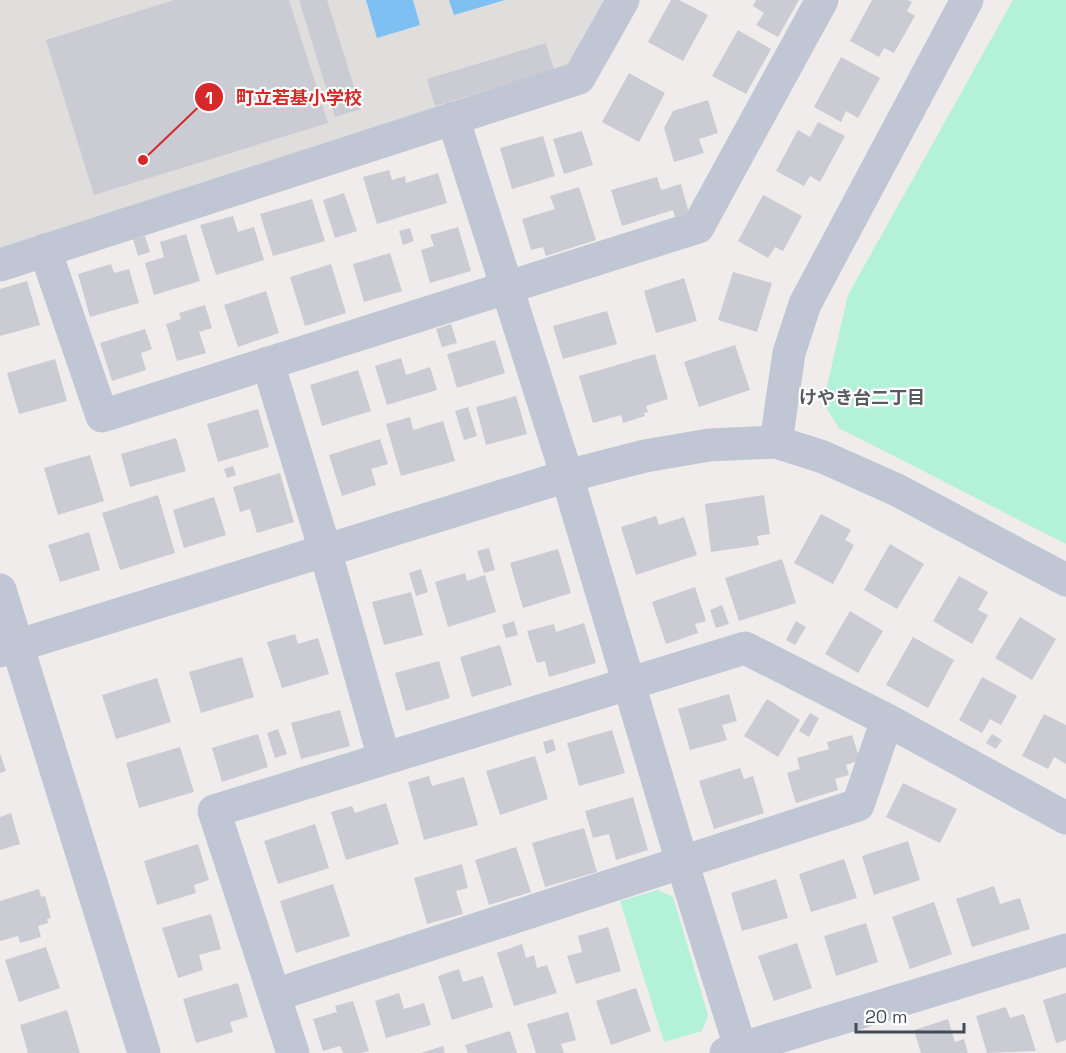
<svg xmlns="http://www.w3.org/2000/svg" width="1066" height="1053" font-family="'Space Grotesk','Noto Sans JP',sans-serif">
<style>
.education{fill:#e0dddd}
.green{fill:#b4f1d9}
.water{fill:#7ec0f2}
.building{fill:#cbcbd4}
.lines{fill:none;stroke-linecap:round;stroke-linejoin:round}
.minor{stroke:#c0c6d4;stroke-width:33}
.labels{text-anchor:middle;dominant-baseline:central;stroke-width:4.5;stroke-linejoin:round;paint-order:stroke}
.neighbourhood-label{font-size:18px;font-weight:bold;fill:#585a61;stroke:#fff}
.leader{fill:none;stroke:#d62828;stroke-width:2}
.callout-dot{fill:#d62828;stroke:#fff;stroke-width:2}
.mark-label{font-size:18px;text-anchor:middle;font-weight:bold;fill:#fff}
.callout-label{font-size:18px;text-anchor:middle;font-weight:bold;fill:#d62828;stroke:#fff;stroke-width:4.5;stroke-linejoin:round;paint-order:stroke}
</style>
<rect width="100%" height="100%" fill="#efeceb"/>
<path class="education" d="M0,0H608L570,70L0,250Z"/>
<g class="green">
<path d="M1013,0H1066V544L839,428L823,403L848,295Z"/>
<path d="M658,890L673,897L708,1015L702,1031L664,1042L620,901Z"/>
</g>
<g class="water">
<path d="M366,0H413L420,25L377,38Z"/>
<path d="M449,0H505L454,15Z"/>
</g>
<g class="building">
<path d="M174,0H289L328,123L94,195L46,40Z"/>
<path d="M299,0H327L361,109L335,117Z"/>
<path d="M671,0H679L708,15L683,61L648,42Z"/>
<path d="M756,0H799L778,37L756,25L764,13L753,6Z"/>
<path d="M872,0H908L912,2L907,11L915,16L894,53L884,48L879,57L850,41Z"/>
<path d="M738,30L771,49L746,94L712,76Z"/>
<path d="M546,43L554,70L435,106L427,79Z"/>
<path d="M841,57L880,78L858,118L846,111L841,122L814,107Z"/>
<path d="M629,73L665,93L639,142L602,122Z"/>
<path d="M708,100L718,133L699,139L704,153L674,162L664,128L673,111Z"/>
<path d="M818,122L845,136L820,182L810,176L804,186L776,171L798,130L810,137Z"/>
<path d="M582,131L593,165L564,174L553,139Z"/>
<path d="M543,136L555,176L512,189L500,148Z"/>
<path d="M389,170L392,180L405,176L406,183L438,173L447,203L377,224L363,177Z"/>
<path d="M657,177L661,190L681,184L689,213L675,217L673,210L622,226L611,190Z"/>
<path d="M579,187L596,240L546,256L543,247L531,250L522,219L555,209L550,196Z"/>
<path d="M344,193L357,231L335,238L323,200Z"/>
<path d="M763,195L802,216L783,251L775,247L768,258L738,241Z"/>
<path d="M312,199L325,241L273,256L260,214Z"/>
<path d="M233,216L238,232L254,227L264,260L216,275L200,225Z"/>
<path d="M458,227L471,271L430,283L421,250L434,246L430,235Z"/>
<path d="M410,228L414,241L403,245L399,231Z"/>
<path d="M186,234L200,281L154,295L145,263L164,257L160,242Z"/>
<path d="M145,236L150,252L138,256L133,239Z"/>
<path d="M390,253L402,291L364,302L353,264Z"/>
<path d="M111,264L114,273L129,269L139,303L90,317L78,274Z"/>
<path d="M331,264L346,313L305,326L290,277Z"/>
<path d="M733,272L772,283L757,332L718,320Z"/>
<path d="M684,278L697,321L656,333L644,291Z"/>
<path d="M27,281L40,325L0,336V289Z"/>
<path d="M266,291L279,333L238,347L224,305Z"/>
<path d="M205,305L212,328L199,332L206,353L177,361L166,324L181,319L179,313Z"/>
<path d="M607,311L617,344L563,359L553,326Z"/>
<path d="M451,324L457,343L442,347L436,329Z"/>
<path d="M145,329L152,349L141,353L146,370L112,381L100,343Z"/>
<path d="M495,340L505,373L457,388L447,354Z"/>
<path d="M735,345L750,390L699,407L684,362Z"/>
<path d="M655,354L668,399L646,406L648,412L644,413L645,416L623,423L621,415L593,423L579,376Z"/>
<path d="M401,358L406,375L430,367L437,390L387,405L375,366Z"/>
<path d="M55,359L67,401L19,414L7,373Z"/>
<path d="M358,370L371,411L322,426L310,385Z"/>
<path d="M516,396L527,434L486,445L476,407Z"/>
<path d="M468,407L477,436L464,440L455,411Z"/>
<path d="M258,409L269,447L218,462L207,424Z"/>
<path d="M410,417L413,430L443,421L455,461L401,476L386,424Z"/>
<path d="M176,438L186,471L130,487L121,454Z"/>
<path d="M380,439L388,464L371,469L376,485L342,496L329,455Z"/>
<path d="M90,455L104,501L58,515L44,468Z"/>
<path d="M233,466L236,475L227,478L224,469Z"/>
<path d="M280,473L294,522L257,533L250,509L240,512L233,487Z"/>
<path d="M158,495L175,553L120,570L102,513Z"/>
<path d="M764,495L770,534L757,536L759,545L711,552L705,504Z"/>
<path d="M214,497L226,535L184,548L173,510Z"/>
<path d="M821,514L851,530L845,540L854,545L833,584L794,563Z"/>
<path d="M656,516L659,525L684,517L697,555L636,575L621,527Z"/>
<path d="M89,532L100,570L60,582L48,545Z"/>
<path d="M890,544L924,564L897,609L864,590Z"/>
<path d="M489,548L495,570L484,573L477,551Z"/>
<path d="M558,549L571,593L523,608L510,563Z"/>
<path d="M782,559L796,603L739,621L725,578Z"/>
<path d="M421,569L428,592L416,596L409,573Z"/>
<path d="M465,573L467,581L485,575L496,612L448,627L435,582Z"/>
<path d="M959,576L988,592L978,610L988,615L972,644L933,621Z"/>
<path d="M695,587L706,621L695,624L698,633L666,644L652,602Z"/>
<path d="M411,592L423,635L384,645L372,602Z"/>
<path d="M722,605L729,624L716,628L710,610Z"/>
<path d="M850,611L883,631L858,673L825,654Z"/>
<path d="M1020,617L1056,639L1032,680L995,658Z"/>
<path d="M514,621L518,635L506,638L502,625Z"/>
<path d="M796,621L806,627L795,645L786,640Z"/>
<path d="M584,623L596,663L549,677L545,661L537,663L527,631L554,624L556,632Z"/>
<path d="M295,634L298,644L318,638L329,674L282,688L267,642Z"/>
<path d="M913,637L954,660L928,708L886,685Z"/>
<path d="M500,645L512,685L472,697L460,657Z"/>
<path d="M242,657L254,697L201,713L189,672Z"/>
<path d="M439,661L450,698L406,711L395,673Z"/>
<path d="M982,677L1017,696L1001,725L990,719L982,733L959,720Z"/>
<path d="M157,678L171,722L116,739L102,695Z"/>
<path d="M729,694L737,721L722,725L727,740L690,750L678,709Z"/>
<path d="M767,699L800,720L778,757L744,736Z"/>
<path d="M340,710L350,746L301,759L291,723Z"/>
<path d="M810,713L819,718L809,737L799,731Z"/>
<path d="M1044,714L1066,725V764L1054,757L1048,769L1022,756Z"/>
<path d="M278,729L287,754L275,758L267,733Z"/>
<path d="M612,730L625,773L579,786L567,743Z"/>
<path d="M258,734L268,767L222,782L212,748Z"/>
<path d="M992,734L1002,740L996,749L986,743Z"/>
<path d="M852,735L860,760L846,765L849,775L835,779L838,790L796,803L787,773L800,769L797,758L829,749L827,742Z"/>
<path d="M553,739L556,750L546,754L543,742Z"/>
<path d="M180,747L194,792L139,808L126,763Z"/>
<path d="M0,753L6,771L0,773Z"/>
<path d="M535,756L548,799L500,815L486,771Z"/>
<path d="M740,768L744,779L753,776L764,813L714,829L699,781Z"/>
<path d="M429,776L432,786L464,777L478,825L424,840L408,782Z"/>
<path d="M903,783L957,809L940,843L886,817Z"/>
<path d="M633,797L648,850L616,860L609,834L593,838L585,811Z"/>
<path d="M386,803L399,844L346,860L331,812L352,806L355,813Z"/>
<path d="M11,813L20,844L0,850V817Z"/>
<path d="M315,824L329,868L278,884L264,841Z"/>
<path d="M584,828L597,872L545,887L532,843Z"/>
<path d="M908,841L920,880L874,895L862,856Z"/>
<path d="M198,844L209,880L194,885L196,893L157,905L144,861Z"/>
<path d="M516,847L531,892L489,905L475,860Z"/>
<path d="M844,859L857,898L811,912L799,874Z"/>
<path d="M462,864L468,888L456,891L463,914L427,924L414,878Z"/>
<path d="M776,879L788,918L742,931L731,893Z"/>
<path d="M333,884L350,936L296,953L280,901Z"/>
<path d="M994,886L1000,904L1020,898L1030,929L972,947L956,899Z"/>
<path d="M39,889L41,897L45,896L51,918L47,919L48,923L38,926L41,937L20,943L18,936L0,941V901Z"/>
<path d="M934,902L952,954L910,969L892,917Z"/>
<path d="M211,914L221,949L199,955L203,970L178,978L162,928Z"/>
<path d="M866,923L878,962L836,976L824,936Z"/>
<path d="M608,927L621,971L576,984L567,956L582,952L578,936Z"/>
<path d="M797,943L812,988L774,1001L758,956Z"/>
<path d="M522,944L526,958L534,955L537,968L547,965L557,993L514,1006L497,953Z"/>
<path d="M46,947L60,988L19,1002L5,960Z"/>
<path d="M459,969L463,982L483,976L493,1007L452,1020L438,976Z"/>
<path d="M238,983L248,1017L230,1022L233,1032L196,1043L183,999Z"/>
<path d="M636,988L651,1031L611,1045L596,1001Z"/>
<path d="M399,993L404,1009L424,1003L431,1025L386,1038L375,1001Z"/>
<path d="M1066,993V1040L1056,1043L1043,1000Z"/>
<path d="M353,1001L369,1051L361,1053H343L340,1046L323,1051L313,1019L337,1012L335,1006Z"/>
<path d="M1006,1007L1010,1018L1024,1014L1036,1051L987,1053L976,1016Z"/>
<path d="M67,1010L80,1053H28L20,1025Z"/>
<path d="M568,1012L576,1040L561,1044L564,1053H536L527,1024Z"/>
<path d="M948,1019L955,1042L964,1039L968,1053H921L914,1030Z"/>
<path d="M510,1031L517,1053H468L465,1045Z"/>
<path d="M443,1046L445,1053H421Z"/>
</g>
<g class="lines">
<g class="minor">
<path d="M453,118L567,476L682,862L742,1053"/>
<path d="M45,250L102,416L698,227L822,0"/>
<path d="M0,265L579,78L623,0"/>
<path d="M268,363L325,550L384,758"/>
<path d="M776,442L789,353L805,304L967,0"/>
<path d="M0,590L144,1053"/>
<path d="M0,651L567,476L645,456L709,445L776,442L823,457L897,490L1066,580"/>
<path d="M275,995L858,805L887,720"/>
<path d="M293,1053L214,811L745,648L887,720L1066,818"/>
<path d="M726,1053L1066,950"/>
</g>
</g>
<g class="labels">
<g class="neighbourhood-label">
<text x="862" y="397">けやき台二丁目</text>
</g>
</g>
<path class="leader" d="M143 160L209 97"/>
<g class="callout-dot">
<circle cx="143" cy="160" r="6"/>
<circle cx="209" cy="97" r="15"/>
</g>
<g class="mark-label">
<text x="209" y="104">1</text>
</g>
<g class="callout-label">
<text x="299" y="104">町立若基小学校</text>
</g>
<path d="M856 1023v9h108v-9" fill="none" stroke="#434a5a" stroke-width="3"/>
<text x="865" y="1023" font-size="18" fill="#434a5a" stroke="#ffffff" stroke-width="4.5" paint-order="stroke">20 m</text>
</svg>
